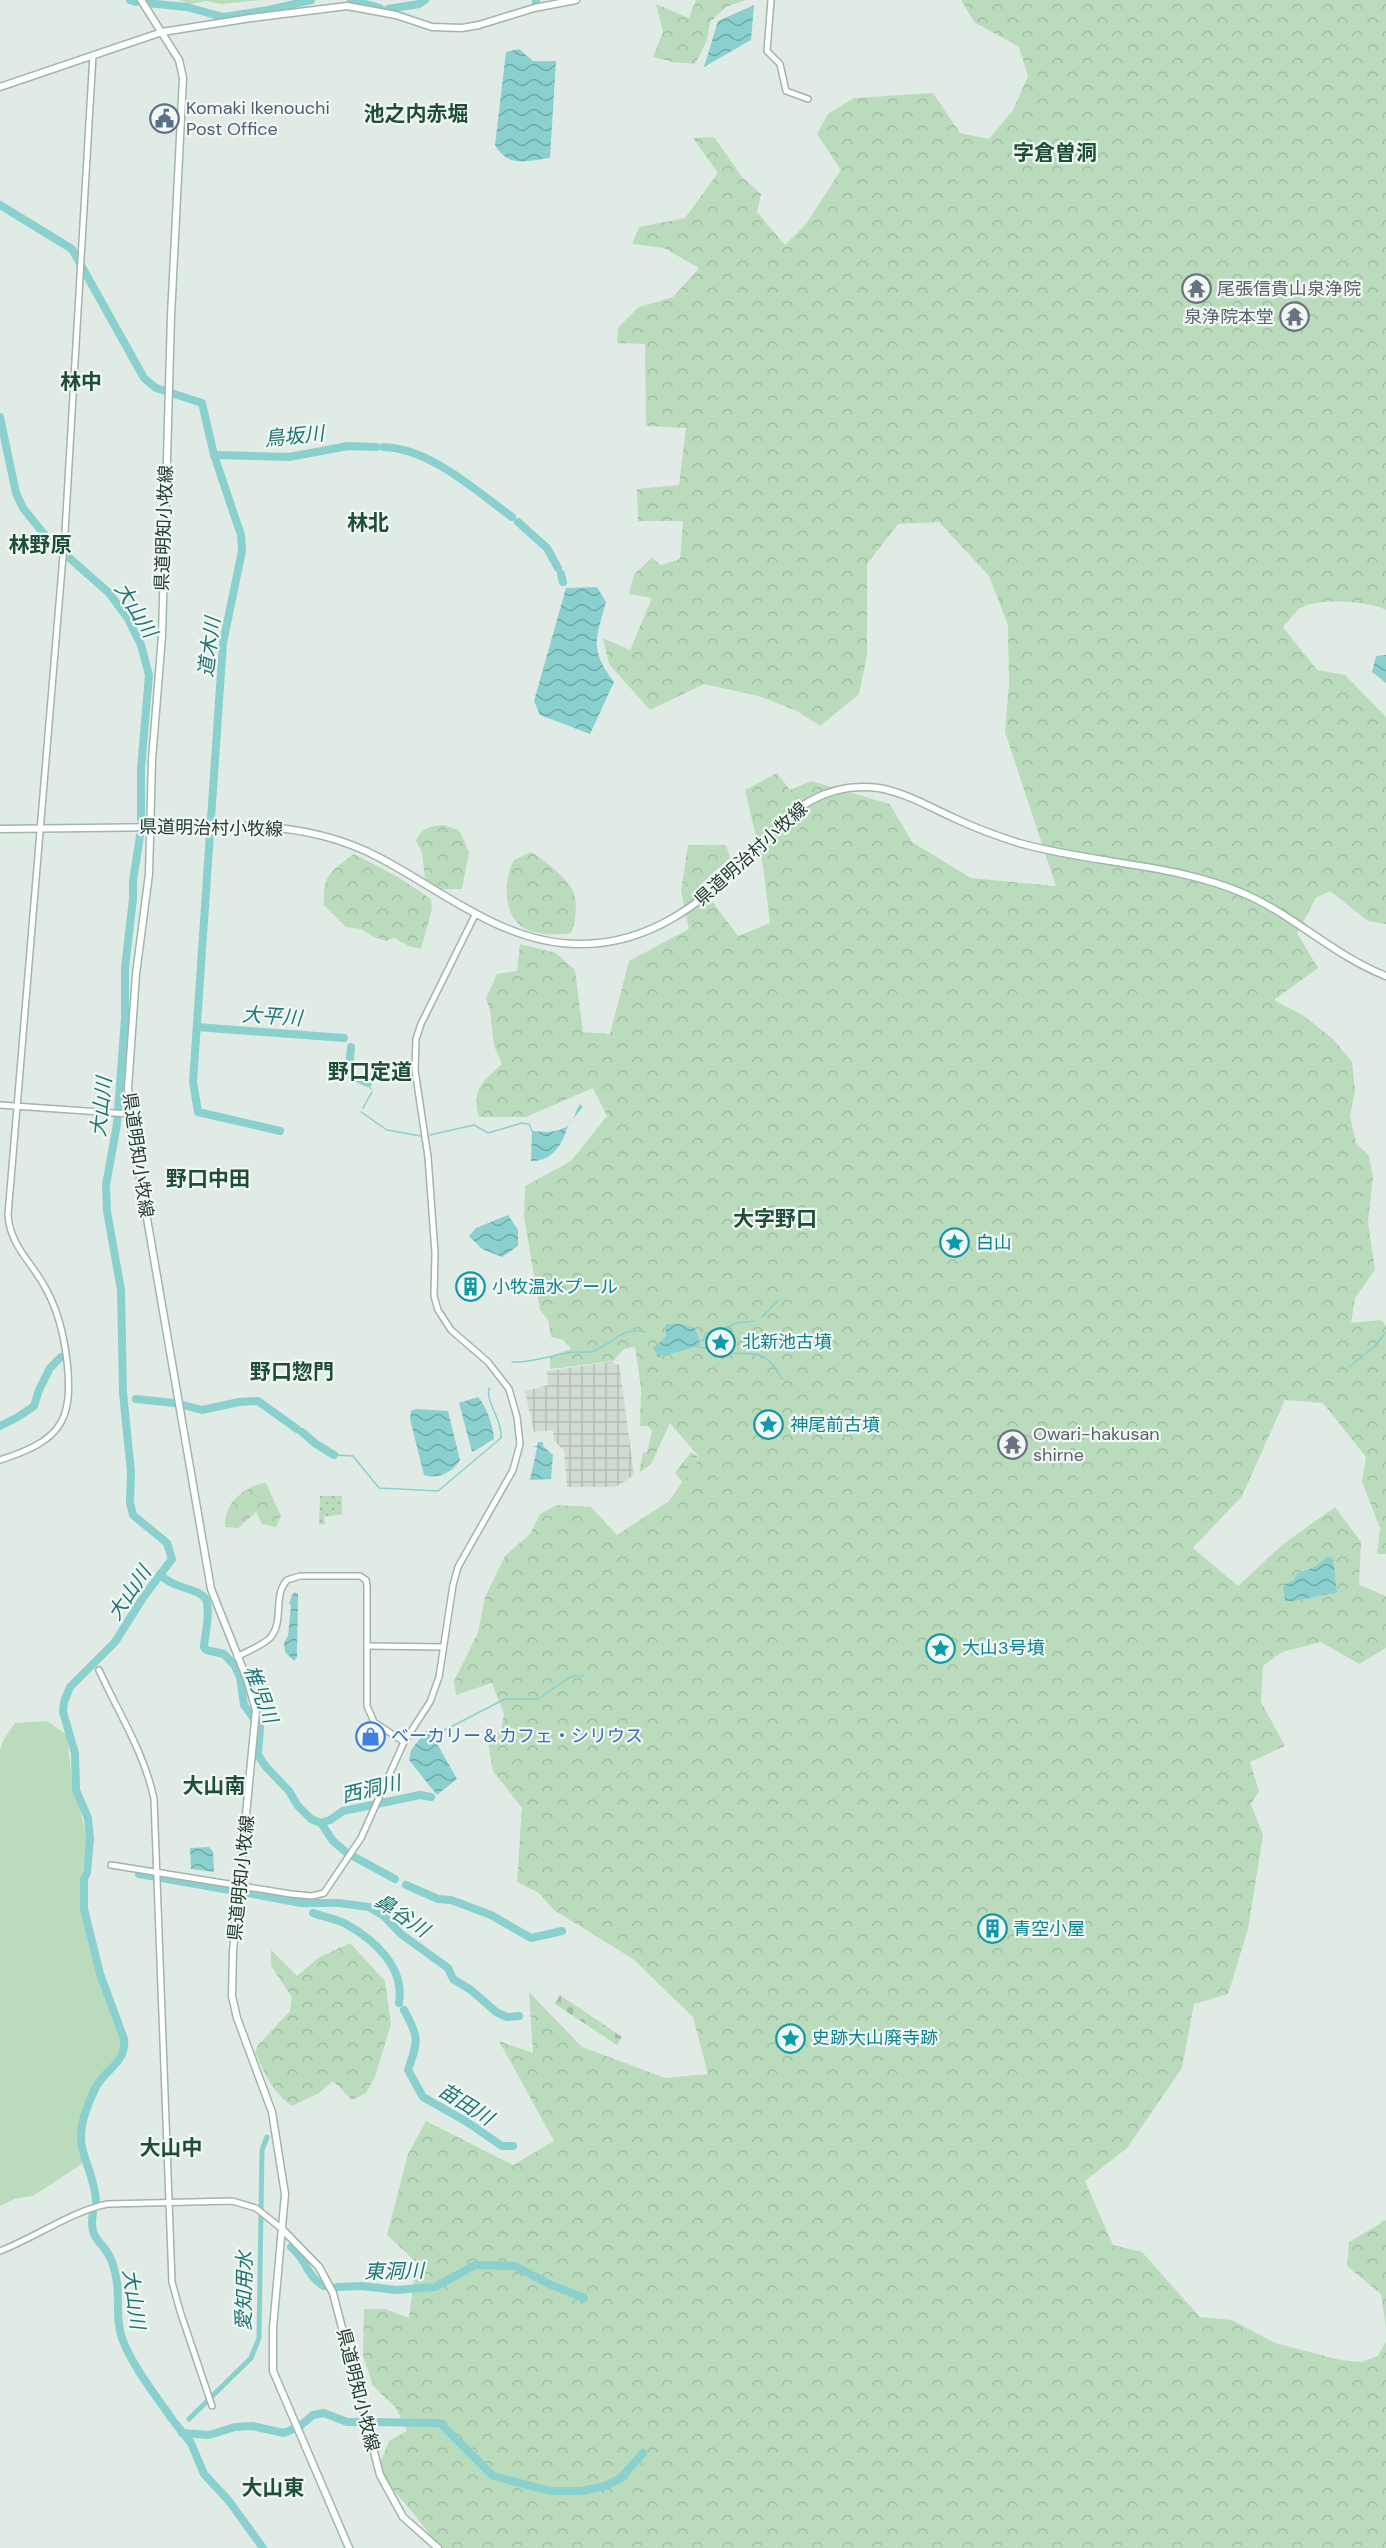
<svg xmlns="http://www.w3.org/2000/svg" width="1386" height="2548" font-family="'DM Sans','Noto Sans JP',sans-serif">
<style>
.industrial{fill:url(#industrial-grid)}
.grass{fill:url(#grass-dots)}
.forest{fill:url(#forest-crowns)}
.wetland{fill:url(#wetland-marsh)}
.cemetery{fill:url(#cemetery-stones)}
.park{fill:#badcbd}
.water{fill:url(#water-waves)}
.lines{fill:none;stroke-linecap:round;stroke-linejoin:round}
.stream{stroke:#89d0cf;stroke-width:1.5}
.canal{stroke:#89d0cf;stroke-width:5}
.river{stroke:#89d0cf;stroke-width:8}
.tertiary-casing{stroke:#a4b3ab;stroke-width:8}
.secondary-casing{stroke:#9fb7ab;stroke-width:9}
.tertiary{stroke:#fff;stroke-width:5}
.secondary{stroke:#fff;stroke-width:6}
.labels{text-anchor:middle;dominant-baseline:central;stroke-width:4.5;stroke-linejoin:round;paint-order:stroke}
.service-label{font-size:18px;fill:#4e5e75;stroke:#f1f8f3;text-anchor:start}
.worship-label{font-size:18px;fill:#5b616d;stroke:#f1f8f3;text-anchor:start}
.street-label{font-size:18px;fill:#213b30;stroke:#f1f8f3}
.culture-label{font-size:18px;fill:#0d838f;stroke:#f1f8f3;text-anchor:start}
.shop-label{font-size:18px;fill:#366cbe;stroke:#f1f8f3;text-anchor:start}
.water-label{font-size:20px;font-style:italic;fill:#1d7676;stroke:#f1f8f3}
.quarter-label{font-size:21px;font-weight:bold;fill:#1e4d3a;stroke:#f1f8f3}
</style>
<defs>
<pattern id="industrial-grid" width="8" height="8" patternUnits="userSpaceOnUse" patternTransform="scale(1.5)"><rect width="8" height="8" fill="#cfdbd3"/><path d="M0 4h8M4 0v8" fill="none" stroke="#b1bdb5"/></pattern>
<pattern id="grass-dots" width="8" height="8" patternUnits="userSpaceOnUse" patternTransform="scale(1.5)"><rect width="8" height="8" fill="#badcbd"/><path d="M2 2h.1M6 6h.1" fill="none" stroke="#a0bea3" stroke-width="1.8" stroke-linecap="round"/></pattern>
<pattern id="forest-crowns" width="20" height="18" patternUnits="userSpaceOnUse" patternTransform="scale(1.5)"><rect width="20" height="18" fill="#badcbd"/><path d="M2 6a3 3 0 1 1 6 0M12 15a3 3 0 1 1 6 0" fill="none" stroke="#a0bea3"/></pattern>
<pattern id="wetland-marsh" width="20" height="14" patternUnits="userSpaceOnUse" patternTransform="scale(1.5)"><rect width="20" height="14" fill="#badcbd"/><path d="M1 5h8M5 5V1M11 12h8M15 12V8" fill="none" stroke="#a0bea3"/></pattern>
<pattern id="cemetery-stones" width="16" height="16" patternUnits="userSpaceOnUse" patternTransform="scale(1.5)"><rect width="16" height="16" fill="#badcbd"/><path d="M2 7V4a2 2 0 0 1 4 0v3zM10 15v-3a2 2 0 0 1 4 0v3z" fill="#a0bea3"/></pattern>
<pattern id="water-waves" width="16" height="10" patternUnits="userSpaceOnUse" patternTransform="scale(1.5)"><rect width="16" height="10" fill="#89d0cf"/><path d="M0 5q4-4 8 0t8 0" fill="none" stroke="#70aaa8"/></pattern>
</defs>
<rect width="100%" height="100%" fill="#e1ebe5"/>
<path class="industrial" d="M611,1362L619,1365L620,1370L634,1475L616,1487H567L564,1450L554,1441L553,1430L534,1432L525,1391L548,1385L547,1371Z"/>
<path class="grass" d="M320,1496H342V1514L324,1517L325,1524L319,1525Z"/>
<g class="forest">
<path d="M179,0H261L222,4L206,1L190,4Z"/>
<path d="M696,0H746L726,7L710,22L707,40L695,64L672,62L653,57L663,32L656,4L689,18Z"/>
<path d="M961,0H1386V610C1369,601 1314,597 1299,609C1293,614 1288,622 1283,627L1317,670L1345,675L1386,717V924L1368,921L1330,891L1316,898L1297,933L1318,968L1274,1000L1304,1016L1333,1039L1352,1062L1355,1091L1350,1116L1356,1143L1369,1156L1373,1177L1368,1222L1375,1270L1355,1298L1351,1323L1381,1320L1386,1326V1554H1377L1380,1528L1362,1482L1366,1457L1323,1403L1285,1400L1242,1496L1193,1548L1238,1586L1282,1545L1335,1507L1361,1542L1359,1585L1386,1596V1648L1359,1664L1321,1642L1282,1652L1263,1666L1261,1702L1285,1746L1250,1762L1259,1791L1251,1804L1263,1835L1248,1929L1228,1994L1194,2004L1182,2068L1127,2148L1085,2181L1113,2245L1142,2252L1200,2317L1232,2320L1275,2343L1340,2360L1362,2362L1378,2356L1386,2341V2548H437C423,2518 395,2497 378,2468L389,2441L407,2431L396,2408L373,2386L363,2355L364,2309H385L409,2318L416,2262L387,2235L408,2154L426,2121L513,2165L554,2141L499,2041L533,2053L529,1992L582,2047L665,2078L708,2074L693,2017L633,1959L554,1910L539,1893L517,1882L522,1808L493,1771L487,1737L501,1731L504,1714L492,1683L456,1695L454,1681L478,1633L485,1597L505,1556L530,1534L540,1514L557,1505L591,1507L617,1535L669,1501L697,1461L698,1456L670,1423L651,1464L639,1473L643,1453L647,1452L652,1431L648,1426H640L641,1388L635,1347L624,1349L613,1361L550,1369V1356L571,1349L564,1340L551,1337L548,1320L540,1310L524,1217L525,1186L571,1161L607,1116L593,1088L526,1117H479C471,1089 483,1081 502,1064L494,1046L490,1010L486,998L497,974L517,971L520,944L556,953L575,970L583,1032L610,1034L629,961L689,929L681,891L688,845H726L730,858L700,885L738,936L770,923L763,866L745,790L777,773L790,790L811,781L890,804L912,842L971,878L1056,886L1005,732L1009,684L1008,625L989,576L939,522L898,524L867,564V655L859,694L820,726L797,711L759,696L704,684L650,710L609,664L603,638L630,650L652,598L629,594L634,574L652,558L661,565L680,559L683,521H638L637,489L679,485L686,428L646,426L645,344L617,343L618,328L639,307L673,297L699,268L664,248L632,244L639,227L685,218L718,173L693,138L714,137L742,177L761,194L757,212L785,245L806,224L841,170L817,134L828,114L854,98L933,93L960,133L989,139L1013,110L1028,76L1019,47L974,22Z"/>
<path d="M443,825L459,830L469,852L462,889H442L425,879L422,852L416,841C421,828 430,826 443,825Z"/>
<path d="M531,852C542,858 568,879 573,891C578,904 576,922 571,933C555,935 535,936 521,926C502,911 504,878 514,860Z"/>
<path d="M354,854L398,877L431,899L432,909L421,949L409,946L394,938L386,941L374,937L361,929L346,927L324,905C322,874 332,871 354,854Z"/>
<path d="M266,1483L281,1516L276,1527L262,1524L256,1512L238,1528L225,1527C225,1523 225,1516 227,1512C232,1497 251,1484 266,1483Z"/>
<path d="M350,1943L385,1981L391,2024L375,2077L366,2093L352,2100L333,2081L319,2093L292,2106C272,2092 265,2074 255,2052L258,2045L290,2011L292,1997L271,1966V1950L297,1976L318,1958Z"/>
<path d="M1386,2220V2328L1381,2294L1347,2266L1349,2242Z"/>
</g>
<path class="wetland" d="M691,1452L697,1456V1461L683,1483L675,1473Z"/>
<path class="cemetery" d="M560,1995L622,2037L617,2045L555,2004Z"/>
<path class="park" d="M47,1721L67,1735L73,1789L79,1803L87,1841L80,1886L82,1909L88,1943L109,2009L121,2036L123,2048L95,2082L84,2106L77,2141L83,2163L33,2196L17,2198L0,2206V1749L4,1739L15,1723Z"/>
<g class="water">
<path d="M754,5L751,40L704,67L718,21Z"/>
<path d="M519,49L533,61H556L550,158C527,161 508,168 495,145L506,52Z"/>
<path d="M597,587L606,602C596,639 589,649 614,682L590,734L540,715L534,701L566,588Z"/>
<path d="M1386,655V683L1372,672L1376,656Z"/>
<path d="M580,1104L583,1107L568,1125C563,1144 552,1162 531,1161L532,1131C546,1132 561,1134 571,1122C575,1117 576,1109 580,1104Z"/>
<path d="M508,1215L518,1230V1246L502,1257L482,1249L469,1236L476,1228Z"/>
<path d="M666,1324H680L695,1328L700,1342L699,1346L658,1357L653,1348L666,1337Z"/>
<path d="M478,1397C487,1407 493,1426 494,1439L472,1452L459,1403Z"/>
<path d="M416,1409L448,1411L460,1460C453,1472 438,1480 424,1475L410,1419L411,1411Z"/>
<path d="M538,1442H543V1446L553,1455L551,1479L530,1480L537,1448L533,1446H537Z"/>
<path d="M1327,1557L1333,1558L1337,1593C1319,1594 1302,1602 1285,1601L1283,1586L1294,1580L1297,1574L1314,1567Z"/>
<path d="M295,1592L298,1594L297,1657L294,1661L285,1652L284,1642L288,1636L291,1605L289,1604L292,1595Z"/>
<path d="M426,1731L431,1733L457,1779L437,1795L409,1760L411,1750Z"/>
<path d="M209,1847L213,1852L214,1872L191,1869L190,1848Z"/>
</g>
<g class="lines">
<g class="stream">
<path d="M368,1083L371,1089"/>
<path d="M363,1108L372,1092"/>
<path d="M361,1112L387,1130L421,1136"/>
<path d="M430,1135L474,1125L488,1133L522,1123L529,1124L532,1131"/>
<path d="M762,1317L778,1301"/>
<path d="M698,1341H703L706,1333L719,1331L736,1323L755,1321"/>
<path d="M697,1347L712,1349L715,1355L722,1357L727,1353C756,1354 767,1350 782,1379"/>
<path d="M512,1362C532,1363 548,1356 567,1353C575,1351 583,1353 590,1352C612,1347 620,1325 645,1332"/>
<path d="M1349,1367L1375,1346L1386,1332"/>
<path d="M334,1455L353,1456L379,1488L438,1491L501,1438C503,1421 485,1401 489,1388"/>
<path d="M433,1736L505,1699H538L567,1679L574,1676H584"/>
</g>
<path class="canal" d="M189,2419L251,2358L259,2338L262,2150L267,2137"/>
<g class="river">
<path d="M130,0L136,2"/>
<path d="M351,0L380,8"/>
<path d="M536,0V2"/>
<path d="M147,3L187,7L223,17L269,10L311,0"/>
<path d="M388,9L419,4L425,0"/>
<path d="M0,205L72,249L144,378L156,388L202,403L214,455L241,535L242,551L223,643L193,1082L198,1112L280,1131"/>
<path d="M0,417L16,493L23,508L48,539L109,593L127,617L141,645L149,675L141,769V819"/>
<path d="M383,447C430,448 476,491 512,517"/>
<path d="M214,455L289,457L348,446L376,447"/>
<path d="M518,522L547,548L558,568"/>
<path d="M561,574L563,582"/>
<path d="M197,1027L344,1038"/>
<path d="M351,1047L349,1069L352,1076L368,1083"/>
<path d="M136,1399L175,1403"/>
<path d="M183,1405L202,1410L239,1402L258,1401L297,1429"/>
<path d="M0,1426L18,1417L34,1406L39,1390L50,1368L61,1357"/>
<path d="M302,1432L316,1444L334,1455"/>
<path d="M160,1574C173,1590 205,1588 207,1603C210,1616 205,1633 204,1647L206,1650L224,1654L235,1666L240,1677L244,1705L260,1727L258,1755L266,1767L289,1791L298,1806L311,1819L321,1823L333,1841L347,1853L395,1879"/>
<path d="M321,1823L330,1820L343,1811L420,1795L431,1797"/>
<path d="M139,1874L235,1891"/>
<path d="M406,1885L438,1899L451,1900L491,1915L531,1938L562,1931"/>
<path d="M243,1892L301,1903H338L369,1907L384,1916L401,1934L448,1968L453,1979L471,1990L496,2012L507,2017L519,2016"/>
<path d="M313,1913C323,1917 334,1918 344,1923C374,1939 405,1967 399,2003"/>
<path d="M404,2010C420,2039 418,2040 408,2070L423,2097L467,2122L502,2146H513"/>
<path d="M96,2201C95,2181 86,2165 82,2147C78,2127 87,2106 95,2089C104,2069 127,2063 124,2039L100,1974L84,1909V1879L87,1873L90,1839L88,1818L76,1790L75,1753L63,1712L64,1702L70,1687L115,1642L144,1596L172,1559L167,1543L133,1515L130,1503L131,1472L123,1393L121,1290L107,1211L106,1185L117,1124L125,1018V968L133,899V881L140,836"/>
<path d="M93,2213C88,2243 104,2239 112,2262C122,2289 115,2307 120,2331C126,2358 156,2396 172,2419"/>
<path d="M291,2247C307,2260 306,2276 324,2286"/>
<path d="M337,2287L362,2286L396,2290L435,2287L475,2265L515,2266L549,2284L584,2298"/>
<path d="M369,2422L440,2423L493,2476L550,2491H580L602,2487L620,2479L643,2453"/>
<path d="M175,2423L191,2443L204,2474L229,2501L263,2548"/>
<path d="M182,2433L209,2435L235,2427L252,2426L284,2433L300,2426L313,2415L324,2413L347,2422H361"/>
</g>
<defs>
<g id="tertiary">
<path d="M771,0L767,51L780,64L786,91L808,99"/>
<path d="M0,1105L129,1114"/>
<path d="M0,1460C59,1441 74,1423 67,1361C64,1336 59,1313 47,1291C34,1264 10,1247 8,1215L65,532L93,55"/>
<path d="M367,1646L443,1647"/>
<path d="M237,1657C247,1651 262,1646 270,1638C285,1621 272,1597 287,1580L300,1576H360L366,1580L367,1586V1706L374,1722L404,1742"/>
<path d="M99,1670C118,1712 145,1754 154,1799L172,2282L180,2311L212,2406"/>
<path d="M111,1865L291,1894L312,1896L324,1893L361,1838L404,1742L430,1702L439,1677L453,1585L458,1567L513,1470L520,1444L517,1417L509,1389L488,1362L451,1330L438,1310L434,1296L435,1253L428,1157L415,1070L416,1039L421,1024L476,913"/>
<path d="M0,2251C34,2238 74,2210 108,2204L232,2201L256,2208L282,2229"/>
</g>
<g id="secondary">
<path d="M141,0L179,60L183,78L171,316L162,636L152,760L149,874L136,974L128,1088L129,1114L211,1589L247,1679L256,1710L233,1951L232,1996L237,2018L272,2112L285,2194L273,2328V2371L349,2548"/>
<path d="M0,87L162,32L251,18L347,6L396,15L432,27L462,28L479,25L534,8L576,0"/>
<path d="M0,829L253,826C297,828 341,837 380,858C443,891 504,944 579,944C650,945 704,902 751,854C770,834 788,813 812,800C832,789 856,785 879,788C906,793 930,807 954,818C975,828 997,836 1019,843C1093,864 1174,863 1245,894C1295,916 1335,956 1386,976"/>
<path d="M282,2229L319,2267L333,2293L380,2475L403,2517L438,2548"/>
</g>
</defs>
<use href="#tertiary" class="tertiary-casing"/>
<use href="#secondary" class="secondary-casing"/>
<use href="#tertiary" class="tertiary"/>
<use href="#secondary" class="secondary"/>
</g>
<defs>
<symbol id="civic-ring" viewBox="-11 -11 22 22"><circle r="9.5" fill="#f1f8f3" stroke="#5c6f8a" stroke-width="1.5"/><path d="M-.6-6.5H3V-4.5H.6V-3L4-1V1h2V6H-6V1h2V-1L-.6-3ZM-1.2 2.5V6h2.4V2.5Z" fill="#5c6f8a"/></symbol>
<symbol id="temple-ring" viewBox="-11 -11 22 22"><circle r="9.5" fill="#f1f8f3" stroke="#6b7280" stroke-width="1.5"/><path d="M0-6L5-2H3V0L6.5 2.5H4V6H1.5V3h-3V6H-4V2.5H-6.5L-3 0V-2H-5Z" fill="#6b7280"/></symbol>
<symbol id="sight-ring" viewBox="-11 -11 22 22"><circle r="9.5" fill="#f1f8f3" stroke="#0f9aa8" stroke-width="1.5"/><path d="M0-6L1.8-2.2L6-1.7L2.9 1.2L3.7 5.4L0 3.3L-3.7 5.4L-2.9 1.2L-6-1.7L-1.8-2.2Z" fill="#0f9aa8"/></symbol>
<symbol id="building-ring" viewBox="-11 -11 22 22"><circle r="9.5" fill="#f1f8f3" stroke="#0f9aa8" stroke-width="1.5"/><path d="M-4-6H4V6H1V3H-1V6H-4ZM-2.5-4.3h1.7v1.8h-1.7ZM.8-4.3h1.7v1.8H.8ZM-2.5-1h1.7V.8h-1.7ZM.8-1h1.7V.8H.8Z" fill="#0f9aa8"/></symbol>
<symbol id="shop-ring" viewBox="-11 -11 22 22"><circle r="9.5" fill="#f1f8f3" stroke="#3f7fe0" stroke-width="1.5"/><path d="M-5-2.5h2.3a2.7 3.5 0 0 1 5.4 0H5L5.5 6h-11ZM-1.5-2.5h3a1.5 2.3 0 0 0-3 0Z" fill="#3f7fe0"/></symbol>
</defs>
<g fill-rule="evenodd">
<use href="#civic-ring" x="148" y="102" width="33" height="33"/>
<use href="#temple-ring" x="1180" y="272" width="33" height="33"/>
<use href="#temple-ring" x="1278" y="300" width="33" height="33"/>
<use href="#sight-ring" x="938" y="1226" width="33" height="33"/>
<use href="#building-ring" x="454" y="1270" width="33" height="33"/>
<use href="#sight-ring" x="704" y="1326" width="33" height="33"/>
<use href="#sight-ring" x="752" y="1408" width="33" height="33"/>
<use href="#temple-ring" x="996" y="1428" width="33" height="33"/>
<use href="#sight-ring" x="924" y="1632" width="33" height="33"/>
<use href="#shop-ring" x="354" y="1720" width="33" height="33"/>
<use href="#building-ring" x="976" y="1912" width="33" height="33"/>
<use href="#sight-ring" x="774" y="2022" width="33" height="33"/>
</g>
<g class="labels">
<g class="service-label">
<text x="186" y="108">Komaki Ikenouchi<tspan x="186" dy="21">Post Office</tspan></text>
</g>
<g class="worship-label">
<text x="1217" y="289">尾張信貴山泉浄院</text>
<text x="1274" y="317" text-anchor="end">泉浄院本堂</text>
<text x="1033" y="1434">Owari-hakusan<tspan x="1033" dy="21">shirne</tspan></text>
</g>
<g class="street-label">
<text transform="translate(164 528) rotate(-88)">県道明知小牧線</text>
<text transform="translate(211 828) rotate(1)">県道明治村小牧線</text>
<text transform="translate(751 854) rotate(-42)">県道明治村小牧線</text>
<text transform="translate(138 1155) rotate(82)">県道明知小牧線</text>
<text transform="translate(241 1878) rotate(-84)">県道明知小牧線</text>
<text transform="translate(358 2390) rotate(76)">県道明知小牧線</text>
</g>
<g class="culture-label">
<text x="976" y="1243">白山</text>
<text x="492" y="1287">小牧温水プール</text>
<text x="742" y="1342">北新池古墳</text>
<text x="790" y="1425">神尾前古墳</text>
<text x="962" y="1648">大山3号墳</text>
<text x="1013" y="1929">青空小屋</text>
<text x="812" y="2038">史跡大山廃寺跡</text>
</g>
<g class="shop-label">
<text x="391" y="1736">ベーカリー＆カフェ・シリウス</text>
</g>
<g class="water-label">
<text transform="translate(294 436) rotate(-6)">鳥坂川</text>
<text transform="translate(136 610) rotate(58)">大山川</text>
<text transform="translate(209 647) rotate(-83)">道木川</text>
<text transform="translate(272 1016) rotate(4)">大平川</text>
<text transform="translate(101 1107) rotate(-84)">大山川</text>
<text transform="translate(129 1593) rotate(-56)">大山川</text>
<text transform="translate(261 1694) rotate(69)">椎児川</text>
<text transform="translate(371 1789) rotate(-13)">西洞川</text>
<text transform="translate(402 1915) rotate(34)">鼻谷川</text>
<text transform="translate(466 2104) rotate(32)">苗田川</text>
<text transform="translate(394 2271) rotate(-1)">東洞川</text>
<text transform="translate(244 2291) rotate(-89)">愛知用水</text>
<text transform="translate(134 2299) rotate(82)">大山川</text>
</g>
<g class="quarter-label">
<text x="416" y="114">池之内赤堀</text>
<text x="1055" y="153">字倉曽洞</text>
<text x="81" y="382">林中</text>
<text x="368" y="523">林北</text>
<text x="40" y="545">林野原</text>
<text x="370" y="1072">野口定道</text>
<text x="208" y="1179">野口中田</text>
<text x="775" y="1219">大字野口</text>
<text x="292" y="1372">野口惣門</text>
<text x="214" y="1786">大山南</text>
<text x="171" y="2148">大山中</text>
<text x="273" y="2488">大山東</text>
</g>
</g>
</svg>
